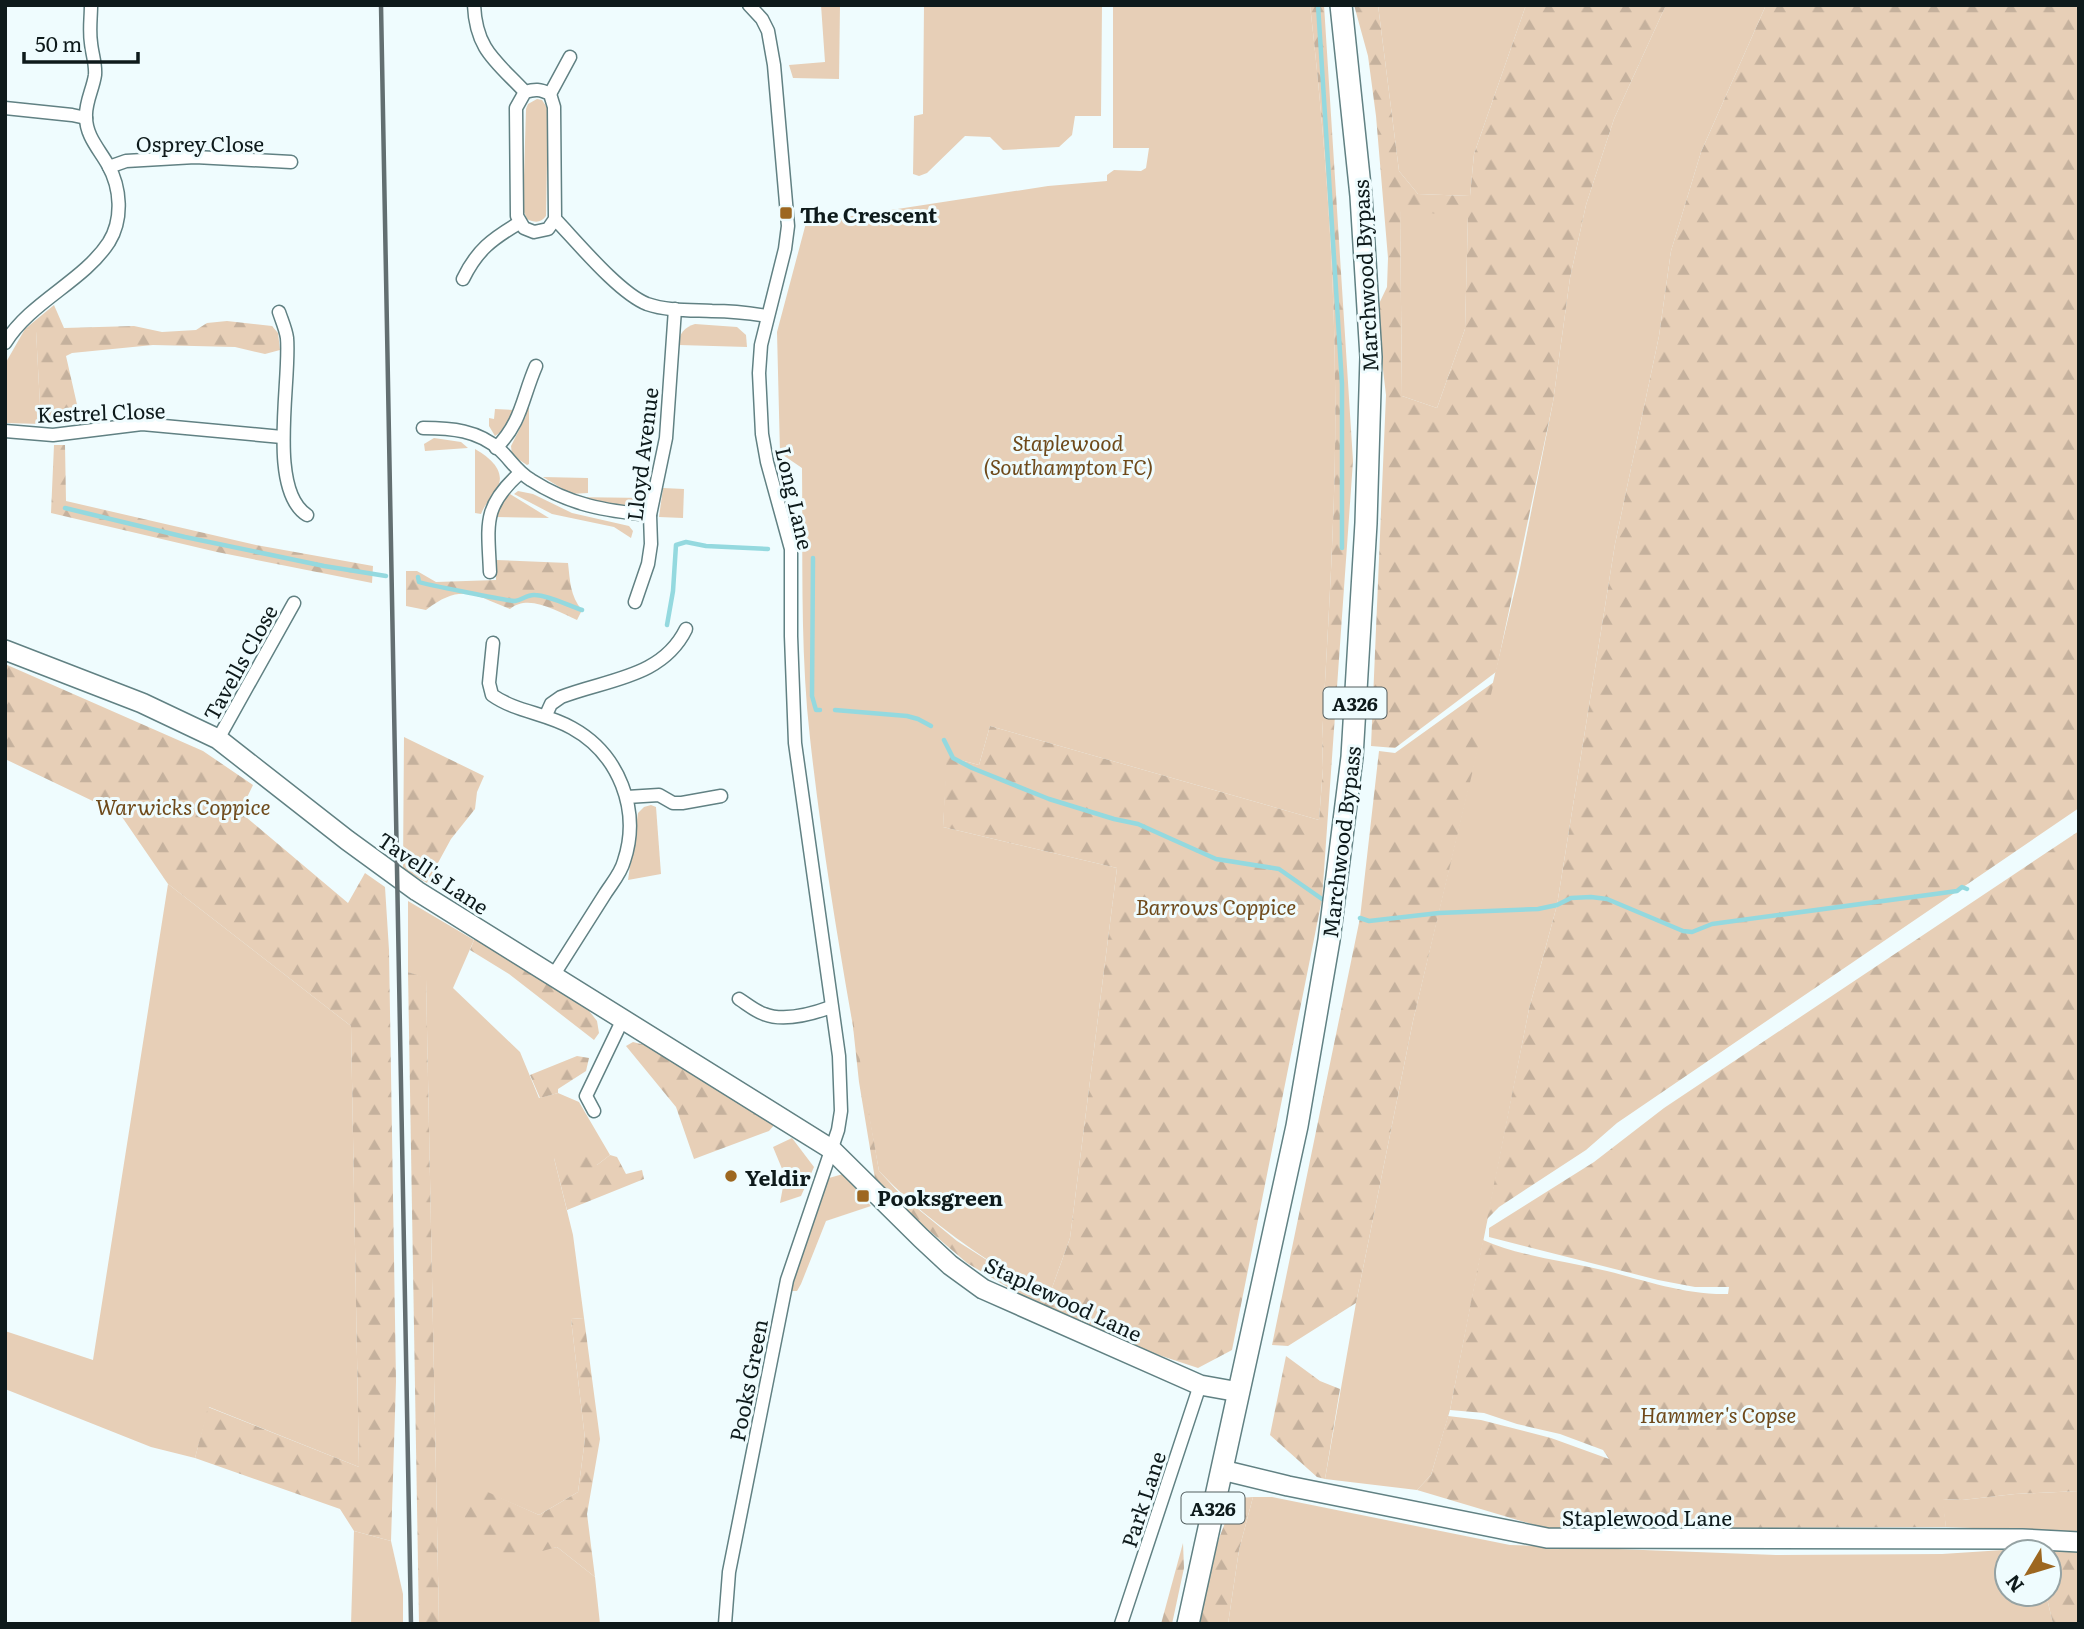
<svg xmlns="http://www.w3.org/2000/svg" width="2084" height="1629" font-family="Literata,serif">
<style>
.green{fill:#e7cfb7}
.forest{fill:url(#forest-firs);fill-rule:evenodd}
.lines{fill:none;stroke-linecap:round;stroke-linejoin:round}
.stream{stroke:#94d9df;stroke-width:4.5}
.street-casing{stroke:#618183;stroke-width:15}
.secondary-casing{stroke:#618183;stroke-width:22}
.primary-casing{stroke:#618183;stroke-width:24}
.street{stroke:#fff;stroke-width:12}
.secondary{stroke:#fff;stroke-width:19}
.primary{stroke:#fff;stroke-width:21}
.rail{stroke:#636f71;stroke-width:4.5}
.poi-dot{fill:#9d6720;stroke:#effcfe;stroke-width:2.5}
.labels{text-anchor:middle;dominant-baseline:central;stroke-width:6;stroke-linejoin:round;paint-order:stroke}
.shield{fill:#effcfe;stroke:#525e5f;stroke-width:2}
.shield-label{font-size:19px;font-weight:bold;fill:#0e1a1b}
.street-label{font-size:21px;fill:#0e1a1b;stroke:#effcfe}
.poi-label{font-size:21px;font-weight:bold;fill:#0e1a1b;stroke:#effcfe;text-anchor:start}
.park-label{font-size:21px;font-style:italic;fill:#6e491a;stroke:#effcfe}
</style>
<defs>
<pattern id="forest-firs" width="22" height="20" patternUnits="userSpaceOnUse" patternTransform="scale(1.75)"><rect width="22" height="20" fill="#e7cfb7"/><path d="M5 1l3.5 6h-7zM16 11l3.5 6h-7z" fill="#c5b19d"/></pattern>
</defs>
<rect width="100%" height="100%" fill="#effcfe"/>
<g class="green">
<path d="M821,5H840L839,79L793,78L789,65L825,62Z"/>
<path d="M924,5H1102L1101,116H1075L1072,135L1059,147L1003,150L990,137L965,136L927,173L919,176L913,174L914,116L923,114Z"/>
<path d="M1113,5H1310C1324,129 1334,255 1335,380C1337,500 1328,620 1322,739L1323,768L1319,820L990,726L979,765L953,758L948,749L943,827L1117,868L1070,1238L1048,1299C987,1260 929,1224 879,1171C853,1027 826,883 810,738C800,648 803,558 802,468L780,453L777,332L806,223L1048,186L1107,181V175L1114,170L1141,171L1146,168L1149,148H1113Z"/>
<path d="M1378,5H1526L1474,154L1470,196L1418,194L1399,171Z"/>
<path d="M1666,5H1766L1701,152L1671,251L1659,336L1615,544L1557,905L1529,1009L1450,1410L1431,1475L1417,1490L1325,1479L1356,1303L1413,1021L1520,568L1553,402L1570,278L1586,205L1614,119Z"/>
<path d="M537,99L542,100L548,109L546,216C541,223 535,223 527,219L523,210L526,109L528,104Z"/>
<path d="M1400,209L1468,216L1465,329L1437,408L1402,396Z"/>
<path d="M695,324L737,327L746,335L747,347L679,345C678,334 685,327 695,324Z"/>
<path d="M25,329L36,330L41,424L5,423V364Z"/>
<path d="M529,397V464L527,465L512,455L511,446L526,416V398Z"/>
<path d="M495,409L515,410C511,421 505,430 495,436L489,426V418L494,419Z"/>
<path d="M434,438L461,442L468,448L425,451L424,444Z"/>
<path d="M475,449C487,456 504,468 499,484C495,495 485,503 481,514L475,513Z"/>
<path d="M543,477L588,478V493L571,494Z"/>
<path d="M663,488L684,489L683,518L659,517Z"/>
<path d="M518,491L533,494L572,513L629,526L633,531L631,538L614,527L552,514L514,494Z"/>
<path d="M510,494L549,518L495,517V509Z"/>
<path d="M569,497L647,498C645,502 643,505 639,506C624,512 585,500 569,497Z"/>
<path d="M651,805L656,807L661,874L628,880L638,813L644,807Z"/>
<path d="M168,884L351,1026L359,1467L209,1407L195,1458L151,1447L5,1389V1331L93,1360Z"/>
<path d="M408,901L474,940L453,988L520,1052L539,1098L558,1093L579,1102L610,1155L597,1165L554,1158L573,1235L584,1318L571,1319L585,1439L578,1492L539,1515L470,1485L536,1551L557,1547L595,1577L600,1624H439L426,979L408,972Z"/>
<path d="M792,1138L814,1167L801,1196L780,1203L785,1176L773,1147Z"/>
<path d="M843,1174L871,1206L826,1221L801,1284L797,1291H791L820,1193L829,1178Z"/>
<path d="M2079,1491V1532L1946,1527L1942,1499L1962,1500L2015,1494Z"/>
<path d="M1253,1497H1272L1510,1545L1776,1555L1942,1554L2035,1548L2036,1552H2007V1594H2046L2053,1624H1228L1239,1550Z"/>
<path d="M354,1531L391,1541L403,1594V1624H351Z"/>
</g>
<g class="forest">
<path d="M1310,5H1324L1353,461L1322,899L1232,1350L1198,1368L1077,1328L967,1263L876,1185L859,1082L851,1008L879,1171L901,1195L957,1241L1048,1299L1070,1238L1117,868L943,827L947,746L953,758L979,765L990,726L1319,820L1323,768L1322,739C1328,620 1337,500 1335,380C1334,255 1324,129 1310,5Z"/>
<path d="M1354,5H1378L1399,171L1418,194L1470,196L1474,154L1526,5H1666L1614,119L1586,205L1570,278L1553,402L1496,672L1395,748L1371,746L1386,395L1376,310L1387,287L1388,258L1376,116L1368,56ZM1400,210L1468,217L1465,329L1437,408L1402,396Z"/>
<path d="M1766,5H2079V808L1617,1123L1586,1150L1499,1207L1487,1219L1529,1009L1557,905L1615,544L1659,336L1671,251L1701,152Z"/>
<path d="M54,305L64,328L134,326L162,332L196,330L207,323L227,321L272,326L278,333L280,350L265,354L235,347L153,345L72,353L66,356L81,422L41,424L36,331L25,329Z"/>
<path d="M54,445H65L66,501L256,545L373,566L372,583L217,552L51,513Z"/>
<path d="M496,560L568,563C570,580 570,596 582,610L577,620C558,612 529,593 510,609C474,595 461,583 426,610L406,606V571H417L436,582L496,580Z"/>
<path d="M5,664L203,751L253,785L240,812L348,903L365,873L385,887L389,950L396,1381L391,1541L354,1531L340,1509L195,1458L208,1407L359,1467L351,1026L168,884L120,814L5,759Z"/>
<path d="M1494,682L1413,1021L1356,1303L1288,1346L1272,1345L1360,918L1379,751L1395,753Z"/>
<path d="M404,737L484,776L477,792L475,809L451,839L427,883L403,869Z"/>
<path d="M2079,831V1491L2015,1494L1962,1500L1943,1499L1946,1527L1548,1529L1417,1490L1431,1475L1448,1416L1481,1420L1551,1438L1609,1459L1603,1450L1560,1434L1517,1424L1484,1413L1450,1410L1483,1240C1522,1257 1566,1261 1607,1271C1647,1281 1686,1295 1728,1294L1729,1287H1695L1658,1280L1489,1237V1228L1594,1162L1664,1108Z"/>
<path d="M476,935L586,1007L597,1021L599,1033L594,1040L509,974L470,950Z"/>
<path d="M408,972L426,978L439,1624H419Z"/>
<path d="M633,1042L645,1045L660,1053L775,1124L769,1131L694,1159L676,1107L626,1046Z"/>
<path d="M577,1056L589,1058L586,1071L558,1089V1093L540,1098L530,1075Z"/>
<path d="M586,1151L597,1165L610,1155L617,1157L626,1174L642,1170L644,1179L567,1210L554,1158Z"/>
<path d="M584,1318L600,1439L587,1514L595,1577L557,1547L513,1559L476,1542L464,1516L470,1484L539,1515L578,1492L585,1439L571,1319Z"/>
<path d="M1286,1356L1320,1381L1340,1389L1325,1479L1317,1477L1270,1435Z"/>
<path d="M1253,1497L1239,1550L1228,1624H1199C1208,1581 1214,1536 1238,1498Z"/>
<path d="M1183,1543L1184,1568L1172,1624H1161Z"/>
<path d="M2035,1548L2079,1549V1624H2053L2046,1594H2049V1552H2036Z"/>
</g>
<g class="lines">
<g class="stream">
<path d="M1318,5L1342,384V548"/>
<path d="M65,508L185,537L324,566L386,576"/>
<path d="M813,558L812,696L816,710H820"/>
<path d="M418,577L419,582C424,584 508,601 515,601C522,600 528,594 535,595C551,596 567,605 582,610"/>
<path d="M667,625L673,591L676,545L686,542L706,546L768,549"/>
<path d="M835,710L907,716L918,719L931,726"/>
<path d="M944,740L953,758L972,768L1049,799L1114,819L1138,824L1216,859L1279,869L1322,899"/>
<path d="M1360,918L1369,921L1439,913L1538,909L1557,905L1571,898L1591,897L1607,899L1683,931L1692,932L1712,924L1935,894L1957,891L1962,887L1967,889"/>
</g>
<defs>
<g id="street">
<path d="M474,5C476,50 496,61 525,92"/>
<path d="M550,94L570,57"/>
<path d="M5,108L72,115L86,118"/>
<path d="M109,167L126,161L195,157L291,162"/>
<path d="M555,219L548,229L534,232L524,228L517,216L516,108L525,92C535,89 540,89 550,94L554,107L555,219C577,242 619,293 647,304C667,311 692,310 712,311C731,311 749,313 767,316"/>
<path d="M463,279C477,250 492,239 519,223"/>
<path d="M279,312C282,321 286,330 287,338C291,380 267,490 307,515"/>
<path d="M5,343C31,301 83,282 109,242C123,219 121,188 108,165C99,149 86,136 86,117C85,103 93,89 95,75C96,64 92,54 91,43C89,30 91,18 91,5"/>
<path d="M423,428C451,428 478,430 500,450C511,460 516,471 531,480C570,505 605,511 650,515"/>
<path d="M5,431L53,435L142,424L282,437"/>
<path d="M496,448C522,422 522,398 536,366"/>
<path d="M490,572C488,524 482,507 520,473"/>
<path d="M635,602L648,564L651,544L650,515L666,438L675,309"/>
<path d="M493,643L489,683L492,695C516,712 546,713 572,728C619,754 641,810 624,861C621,873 612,883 605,894C588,921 571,948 553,976"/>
<path d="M546,715L551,704L561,697C607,679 662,678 686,629"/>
<path d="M218,739L294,603"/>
<path d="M627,797L659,795L673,803H682L721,796"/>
<path d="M739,999C747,1004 755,1011 764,1014C784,1022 812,1014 831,1007"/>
<path d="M594,1111L586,1096L622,1021"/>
<path d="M725,1624L729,1572L787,1280L838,1130L841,1111L839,1056L795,743L791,636V549L767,462L762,434L759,373L761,345L785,249L788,226L774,65L768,31L762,19L749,5"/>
<path d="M1121,1624L1200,1385"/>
</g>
<g id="secondary">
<path d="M5,650L142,703L218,739L347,840L417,891L831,1149L921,1238L950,1265L983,1289L1200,1385L1239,1392"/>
<path d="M1222,1470L1288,1486L1547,1538L2022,1539L2079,1542"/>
</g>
<path id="primary" d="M1188,1624L1297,1126L1329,940L1352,757L1366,523L1371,357L1361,196L1341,5"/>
</defs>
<use href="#street" class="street-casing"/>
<use href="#secondary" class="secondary-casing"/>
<use href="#primary" class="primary-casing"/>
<use href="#street" class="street"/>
<use href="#secondary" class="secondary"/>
<use href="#primary" class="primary"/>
<path class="rail" d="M381,5L411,1624"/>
</g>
<g class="poi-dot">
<rect x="779" y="206" width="14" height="14" rx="3.5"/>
<circle cx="731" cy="1176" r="7"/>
<rect x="856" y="1189" width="14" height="14" rx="3.5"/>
</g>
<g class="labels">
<g class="shield">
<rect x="1323.5" y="687.5" width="63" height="31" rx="5"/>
<rect x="1181.5" y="1492.5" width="63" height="31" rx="5"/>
</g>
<g class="shield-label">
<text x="1355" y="703">A326</text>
<text x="1213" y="1508">A326</text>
</g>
<g class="street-label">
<text x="200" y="142">Osprey Close</text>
<text transform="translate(1364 276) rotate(-93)">Marchwood Bypass</text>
<text transform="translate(101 411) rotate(-2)">Kestrel Close</text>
<text transform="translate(641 454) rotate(-83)">Lloyd Avenue</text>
<text transform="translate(796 498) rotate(77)">Long Lane</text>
<text transform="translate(239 662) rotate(-61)">Tavells Close</text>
<text transform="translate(1340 842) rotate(-83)">Marchwood Bypass</text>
<text transform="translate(434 872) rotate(34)">Tavell's Lane</text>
<text transform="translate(1064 1298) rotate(25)">Staplewood Lane</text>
<text transform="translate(747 1380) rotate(-79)">Pooks Green</text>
<text transform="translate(1142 1499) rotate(-72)">Park Lane</text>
<text x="1647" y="1516">Staplewood Lane</text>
</g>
<g class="poi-label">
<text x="800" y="213">The Crescent</text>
<text x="745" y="1176">Yeldir</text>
<text x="877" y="1196">Pooksgreen</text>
</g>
<g class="park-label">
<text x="1068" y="441">Staplewood<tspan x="1068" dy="24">(Southampton FC)</tspan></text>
<text x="183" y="805">Warwicks Coppice</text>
<text x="1216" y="905">Barrows Coppice</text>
<text x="1718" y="1413">Hammer's Copse</text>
</g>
</g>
<rect width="2084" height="1629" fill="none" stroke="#0e1a1b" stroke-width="14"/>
<g transform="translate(2028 1573) rotate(232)"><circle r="33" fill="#effcfe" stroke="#95a2a3" stroke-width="2"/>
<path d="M0-5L12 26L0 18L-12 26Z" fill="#9d6720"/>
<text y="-10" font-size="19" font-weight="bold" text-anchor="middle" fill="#0e1a1b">N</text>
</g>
<path d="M24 52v10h114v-10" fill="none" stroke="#0e1a1b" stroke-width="3.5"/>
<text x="35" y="52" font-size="21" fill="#0e1a1b" stroke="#effcfe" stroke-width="5" paint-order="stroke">50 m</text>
</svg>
